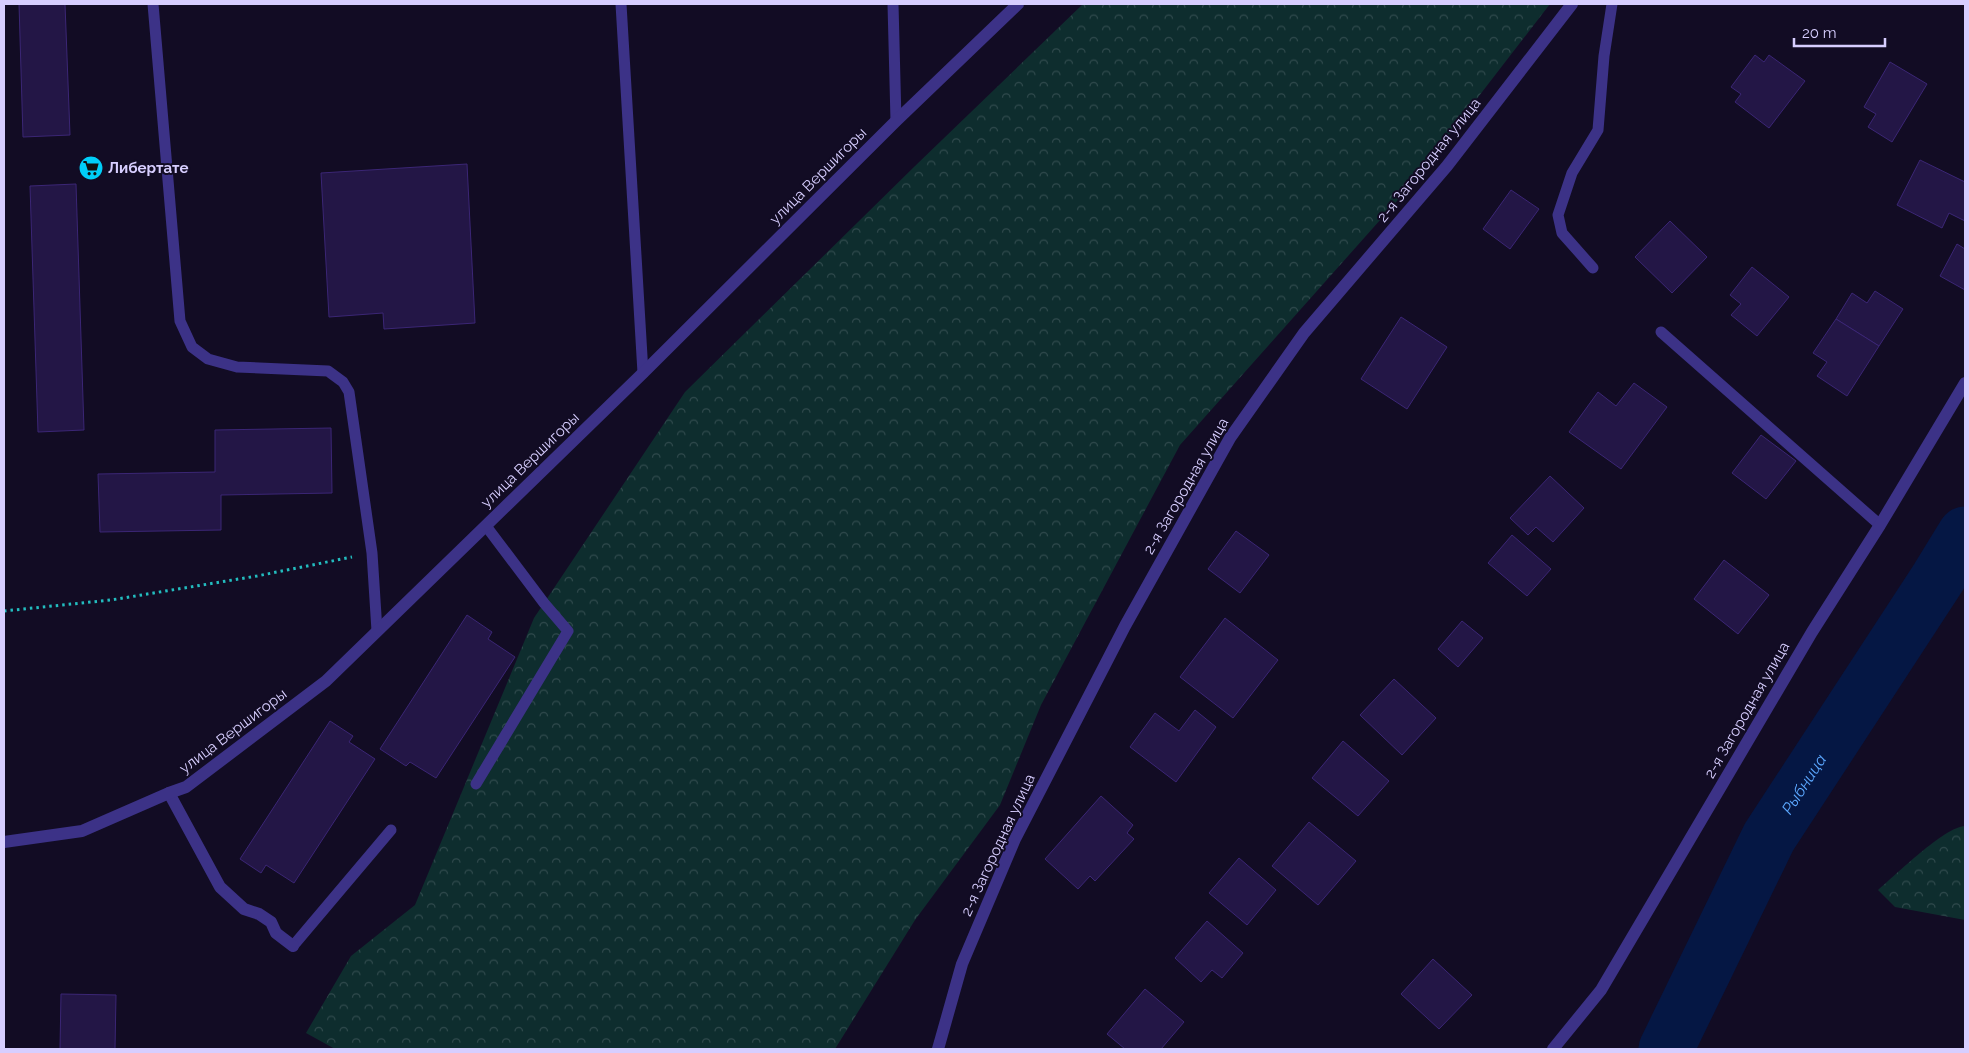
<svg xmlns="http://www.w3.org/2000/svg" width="1969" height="1053" font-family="Raleway,sans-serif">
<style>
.forest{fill:url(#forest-crowns)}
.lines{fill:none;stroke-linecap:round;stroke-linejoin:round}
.river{stroke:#051744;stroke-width:55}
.building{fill:#231646;stroke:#3b2675}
.path{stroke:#23bdbf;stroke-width:3;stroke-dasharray:2.5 4;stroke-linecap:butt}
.lane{stroke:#3c3287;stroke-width:11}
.street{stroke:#3c3287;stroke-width:12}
.labels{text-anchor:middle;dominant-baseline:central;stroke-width:4;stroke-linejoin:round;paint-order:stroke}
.street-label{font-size:15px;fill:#d7ceff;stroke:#120c24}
.poi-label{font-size:15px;font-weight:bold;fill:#d7ceff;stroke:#120c24;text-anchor:start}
.water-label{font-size:16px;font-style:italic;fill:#5ca8ff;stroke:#120c24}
</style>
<defs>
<pattern id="forest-crowns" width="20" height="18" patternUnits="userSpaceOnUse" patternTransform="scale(1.25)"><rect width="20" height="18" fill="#0e2d2e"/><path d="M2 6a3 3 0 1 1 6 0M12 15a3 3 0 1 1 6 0" fill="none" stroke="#304a4d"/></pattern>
</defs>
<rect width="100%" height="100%" fill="#120c24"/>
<g class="forest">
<path d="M1083,4H1550L1405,192L1180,445L1041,705L1000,805L915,920L835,1049H335L306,1033L351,956L415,905L534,618L685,392L915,166Z"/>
<path d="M1965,826V920L1895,907L1878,890C1896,875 1944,827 1965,826Z"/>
</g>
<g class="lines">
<path class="river" id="s1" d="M1666,1049L1769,837L1938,578L1965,534"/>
</g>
<g class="building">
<path d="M19,4H65L70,135L23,137Z"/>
<path d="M1755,55L1764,62L1769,55L1805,81L1769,128L1735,102L1741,94L1731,87Z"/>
<path d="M1890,62L1927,84L1892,142L1868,127L1876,114L1864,107Z"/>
<path d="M1920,160L1965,182V221L1949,213L1942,228L1897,205Z"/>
<path d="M467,164L475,323L384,329L383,313L329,317L321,173Z"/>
<path d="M76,184L84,430L38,432L30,186Z"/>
<path d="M1511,190L1539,209L1510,249L1483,229Z"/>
<path d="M1670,221L1707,257L1672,293L1635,257Z"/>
<path d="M1957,244L1965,249V290L1940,276Z"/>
<path d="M1752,267L1789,297L1757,336L1731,315L1741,304L1730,295Z"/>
<path d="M1875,291L1903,309L1879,346L1836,319L1852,293L1867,303Z"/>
<path d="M1401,317L1447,347L1407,409L1361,379Z"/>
<path d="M1836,319L1879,346L1847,396L1817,376L1827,362L1813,353Z"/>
<path d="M1634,383L1667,407L1621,469L1569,432L1598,392L1616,406Z"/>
<path d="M331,428L332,493L221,495V530L100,532L98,474L215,472V430Z"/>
<path d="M1761,435L1796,461L1766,499L1732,473Z"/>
<path d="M1550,476L1584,508L1553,542L1536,527L1528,535L1510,518Z"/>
<path d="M1236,531L1269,555L1240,593L1208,569Z"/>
<path d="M1512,535L1551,569L1527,596L1488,563Z"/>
<path d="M1724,560L1769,595L1738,634L1694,599Z"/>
<path d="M467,615L492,632L488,639L515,657L436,778L410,762L406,766L380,749Z"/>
<path d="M1225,618L1278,660L1233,718L1180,677Z"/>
<path d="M1462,621L1483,638L1458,667L1438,649Z"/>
<path d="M1394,679L1436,718L1402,755L1360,715Z"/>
<path d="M1195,710L1216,727L1176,782L1130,747L1155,713L1179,731Z"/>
<path d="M330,721L353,736L349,742L375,759L294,883L266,865L261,873L240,859Z"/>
<path d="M1343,741L1389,781L1358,816L1312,778Z"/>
<path d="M1101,796L1133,825L1127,833L1134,839L1095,881L1090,876L1078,889L1045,859Z"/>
<path d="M1309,822L1356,861L1318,905L1272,866Z"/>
<path d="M1239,858L1276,890L1247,925L1209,893Z"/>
<path d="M1207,921L1243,953L1222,978L1212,970L1201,982L1175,958Z"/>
<path d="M1433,959L1472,995L1439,1029L1401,994Z"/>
<path d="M1145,989L1184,1022L1161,1049H1125L1107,1034Z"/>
<path d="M61,994L116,995L115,1049H60Z"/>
</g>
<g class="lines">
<path class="path" d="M4,611L111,600L257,576L352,557"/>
<g class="lane">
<path d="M153,4L180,321L192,347L208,359L237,367L328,371L343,382L349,392L372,553L377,631"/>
<path d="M621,4L643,373"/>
<path d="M893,4L896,121"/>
<path d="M1593,268L1562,233L1558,215L1572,173L1598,130L1604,56L1612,4"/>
<path d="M1661,332L1880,525"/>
<path d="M476,784L568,631L544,603L486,526"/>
<path d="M293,946L391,830"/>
</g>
<g class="street">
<path d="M169,793L220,887L244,909L259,914L271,922L276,933L293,946"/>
<path d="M4,842L82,831L169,793L186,787L326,681L643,373L896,121L1018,4"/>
<path d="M938,1049L962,964L1015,839L1125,626L1230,438L1304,333L1447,166L1572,4"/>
<path d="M1553,1049L1601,990L1812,632L1880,525L1965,383"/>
</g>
</g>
<defs>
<symbol id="supermarket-disc" viewBox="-11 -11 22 22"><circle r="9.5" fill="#00cef9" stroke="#120c24"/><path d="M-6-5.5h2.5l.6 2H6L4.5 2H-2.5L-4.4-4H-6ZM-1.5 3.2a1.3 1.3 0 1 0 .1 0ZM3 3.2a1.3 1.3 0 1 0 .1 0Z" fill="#111"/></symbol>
</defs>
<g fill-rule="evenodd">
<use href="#supermarket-disc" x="77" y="154" width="28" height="28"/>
</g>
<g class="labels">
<g class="street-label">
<text transform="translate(1429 160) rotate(-51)">2-я Загородная улица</text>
<text transform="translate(818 176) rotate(-45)">улица Вершигоры</text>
<text transform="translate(530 460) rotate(-44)">улица Вершигоры</text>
<text transform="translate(1186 486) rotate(-60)">2-я Загородная улица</text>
<text transform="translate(1747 710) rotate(-60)">2-я Загородная улица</text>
<text transform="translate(233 731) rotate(-37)">улица Вершигоры</text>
<text transform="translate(998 845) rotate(-65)">2-я Загородная улица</text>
</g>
<g class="poi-label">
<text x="108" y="168">Либертате</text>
</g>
<g class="water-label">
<text stroke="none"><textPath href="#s1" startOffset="299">Рыбница</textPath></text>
</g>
</g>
<rect width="1969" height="1053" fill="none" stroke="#d7ceff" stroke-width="10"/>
<path d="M1794 38v8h91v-8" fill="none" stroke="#d7ceff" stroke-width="2.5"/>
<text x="1802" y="38" font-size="15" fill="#d7ceff" stroke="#120c24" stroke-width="4" paint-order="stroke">20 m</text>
</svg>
